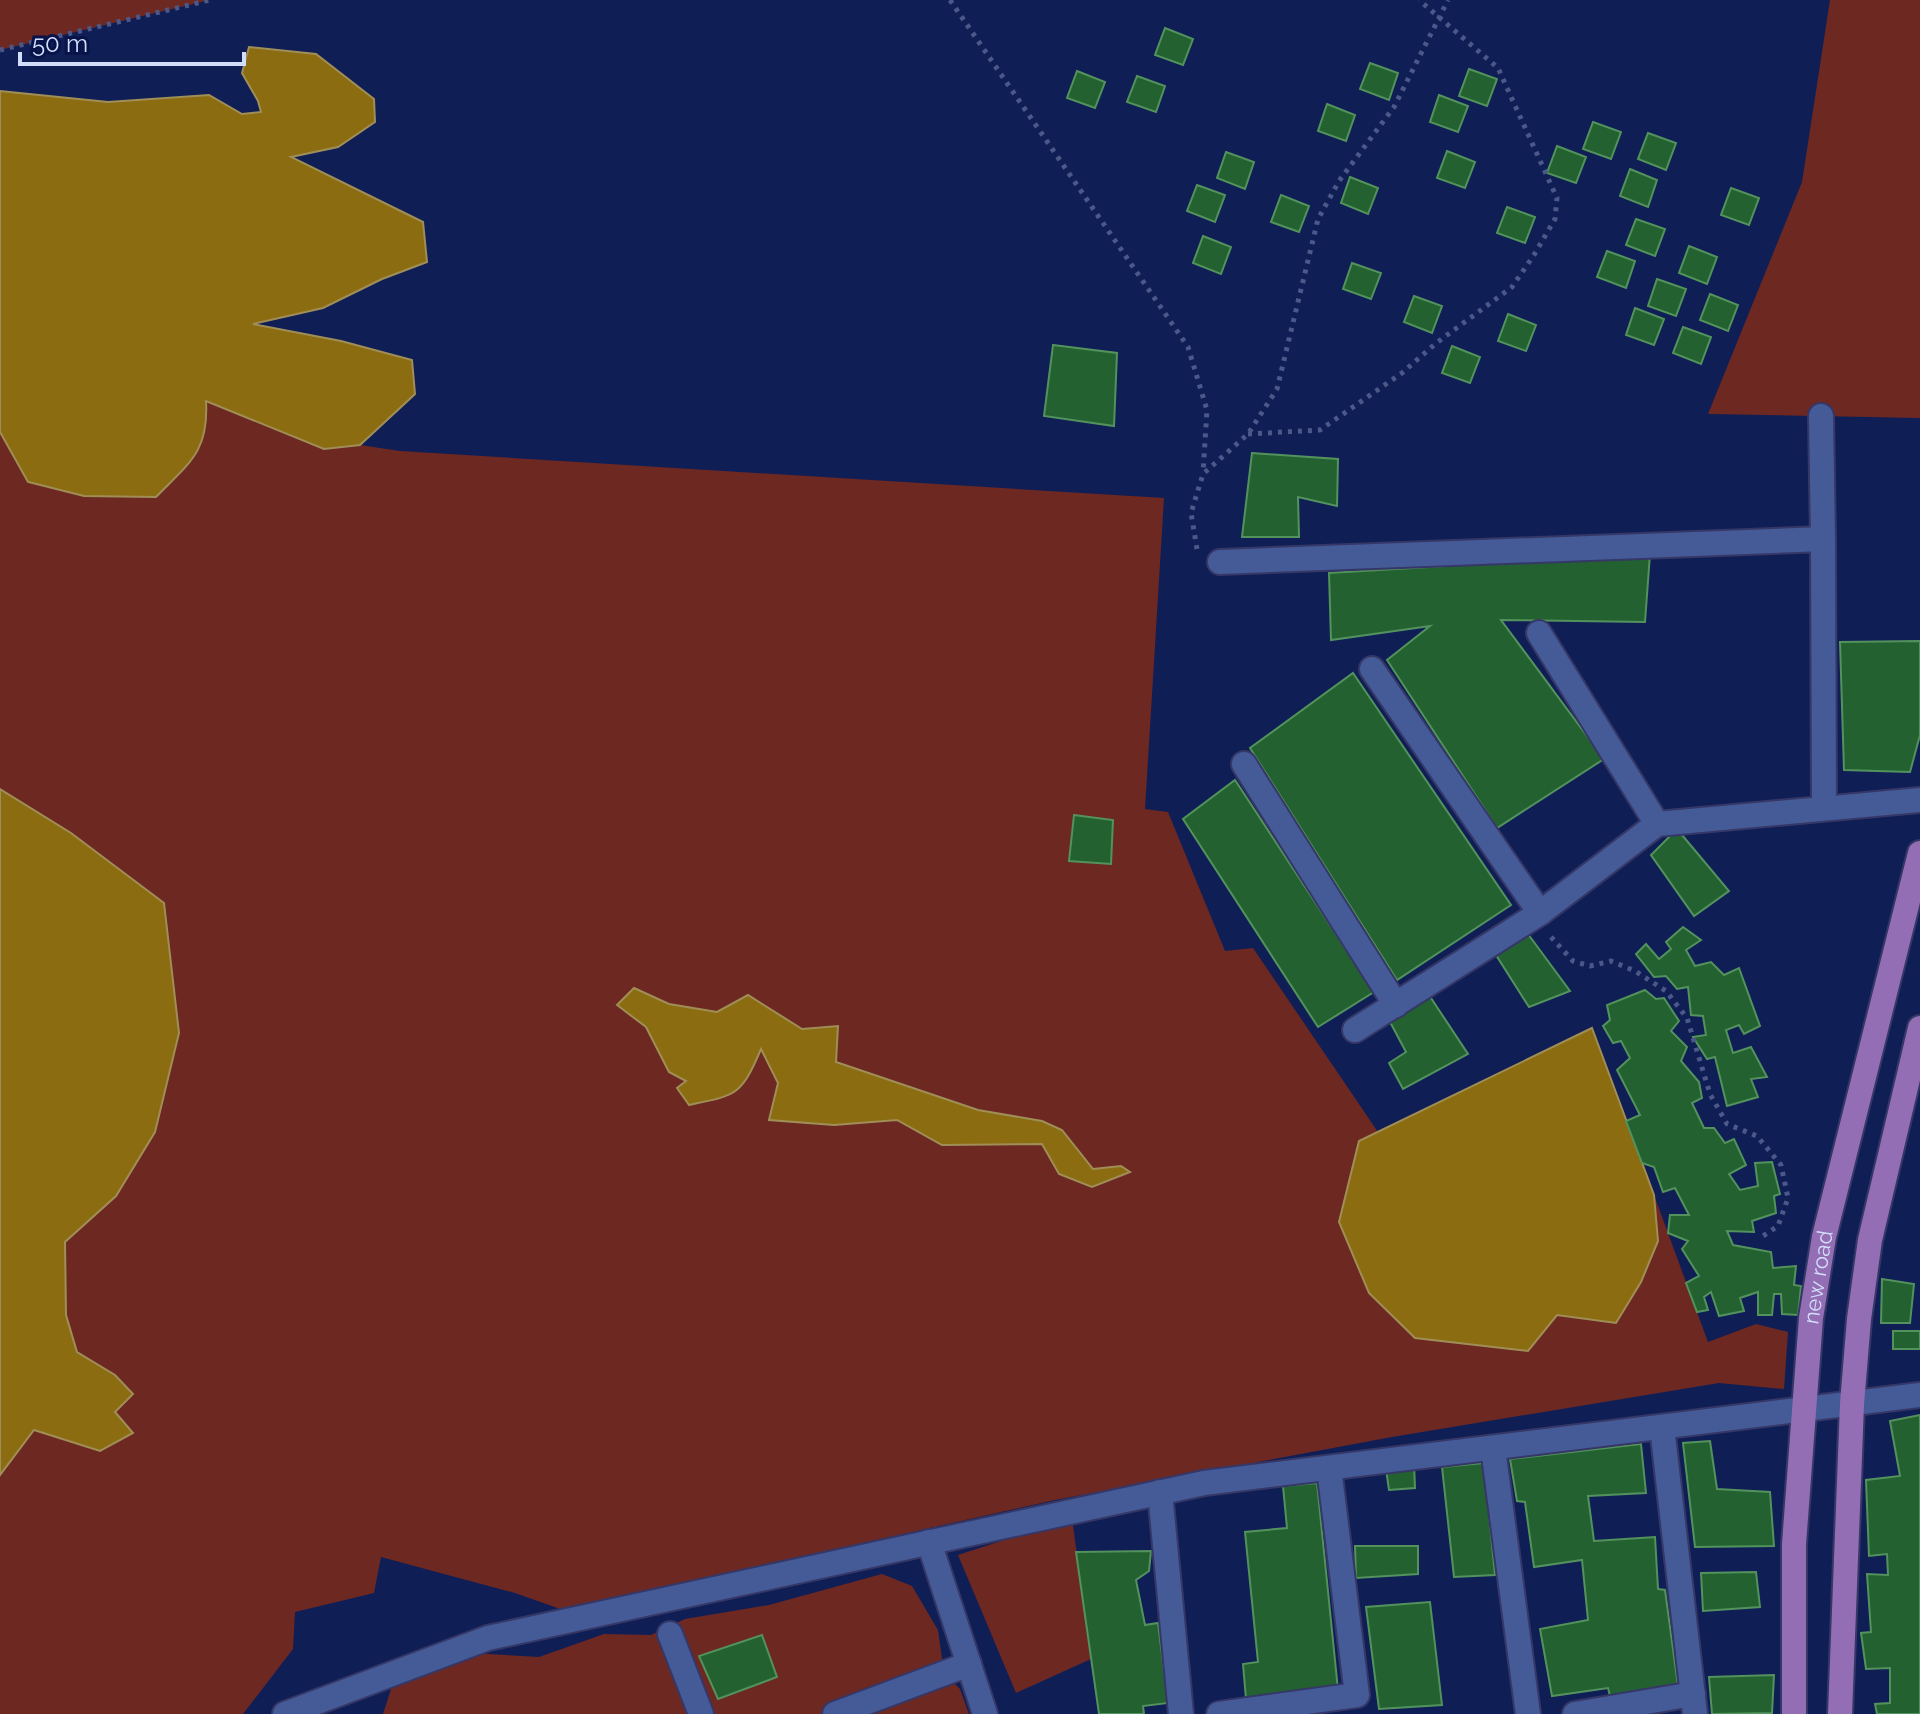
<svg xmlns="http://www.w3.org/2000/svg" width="1920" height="1714" font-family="Raleway,sans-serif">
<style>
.green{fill:#6d2822}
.water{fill:#8b6c11;stroke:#a08e57;stroke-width:2}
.building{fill:#236230;stroke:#53925d;stroke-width:2}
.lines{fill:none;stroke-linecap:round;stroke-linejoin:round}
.minor-casing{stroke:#353767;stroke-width:28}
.major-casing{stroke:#353767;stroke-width:28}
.path{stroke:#4b5888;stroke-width:5;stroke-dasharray:4 6;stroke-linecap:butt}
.minor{stroke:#455b98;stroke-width:24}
.major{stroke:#946eb4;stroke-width:24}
.labels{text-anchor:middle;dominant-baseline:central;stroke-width:7;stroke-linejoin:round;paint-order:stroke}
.street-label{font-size:22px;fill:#d2ddfa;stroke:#08134a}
</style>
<rect width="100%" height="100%" fill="#101e56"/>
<g class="green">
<path d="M0,0H210L0,50Z"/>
<path d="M1830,0H1920V418L1708,414L1802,182Z"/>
<path d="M206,400L324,449L360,445L400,451L1164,498L1145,809L1168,812L1225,951L1253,948L1378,1132L1359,1141L1557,1315L1616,1323L1641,1282L1658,1241L1654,1195L1708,1342L1756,1324L1788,1332L1784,1389L1719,1383L1392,1437L1055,1500L863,1543L583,1617L515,1593L381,1557L374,1593L295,1612L293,1649L243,1714H0V1475L34,1430L100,1451L114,1412L133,1395L115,1375L77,1352L66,1315L65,1242L116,1196L71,833L0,789V432L28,482Z"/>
<path d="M1072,1518L1091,1659L1016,1693L958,1555Z"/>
<path d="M882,1574L912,1586L938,1630L944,1673L960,1689L969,1714H383L391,1689L472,1653L539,1657L604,1634L651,1635L685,1619L769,1605Z"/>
</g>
<g class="water">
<path d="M249,47L316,54L374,99L375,122L338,147L291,157L423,222L427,262L382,279L323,308L253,324L341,341L412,360L415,394L360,445L324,449L206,401C209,452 189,463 156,497L84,496L28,482L0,432V91L108,102L209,95L242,114L261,112L258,101L242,73Z"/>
<path d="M0,789L71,833L164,903L179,1033L155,1132L116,1196L65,1242L66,1315L77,1352L115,1375L133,1394L115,1412L133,1433L100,1451L34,1430L0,1475Z"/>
<path d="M634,988L669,1004L717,1012L748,995L802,1029L838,1026L836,1062L978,1110L1042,1121L1062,1130L1093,1169L1121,1166L1130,1172L1092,1187L1059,1174L1042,1144L942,1145L897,1120L834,1125L769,1120L778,1083L761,1049C741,1096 737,1095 689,1105L677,1088L686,1081L669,1072L646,1027L617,1005Z"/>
<path d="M1592,1028L1654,1195L1658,1241L1641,1282L1616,1323L1557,1315L1528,1351L1415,1338L1369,1293L1339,1222L1359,1141Z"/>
</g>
<g class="building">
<path d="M1165,28L1193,39L1183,65L1155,55Z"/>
<path d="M1370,63L1398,73L1389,100L1360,89Z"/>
<path d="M1469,69L1497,79L1487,106L1459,96Z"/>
<path d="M1077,71L1105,82L1095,108L1067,98Z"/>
<path d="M1137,76L1165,86L1156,112L1127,102Z"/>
<path d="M1439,95L1468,106L1458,132L1430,122Z"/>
<path d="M1327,104L1355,115L1346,141L1318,131Z"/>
<path d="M1593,122L1621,132L1611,159L1583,149Z"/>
<path d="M1648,133L1676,143L1666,170L1638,159Z"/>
<path d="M1557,146L1586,157L1576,183L1547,173Z"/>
<path d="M1447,151L1475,162L1465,188L1437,178Z"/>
<path d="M1226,152L1254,162L1245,189L1217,178Z"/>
<path d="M1630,169L1657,180L1648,207L1620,196Z"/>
<path d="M1350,177L1378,188L1368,214L1341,203Z"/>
<path d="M1197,185L1225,195L1215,222L1187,211Z"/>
<path d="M1731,188L1759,198L1749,225L1721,215Z"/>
<path d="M1281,195L1309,206L1299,232L1271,222Z"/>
<path d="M1507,207L1535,217L1525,243L1497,233Z"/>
<path d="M1636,219L1665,229L1655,256L1626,245Z"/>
<path d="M1203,236L1231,247L1221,274L1193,263Z"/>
<path d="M1689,246L1717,257L1707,284L1679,273Z"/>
<path d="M1607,251L1635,261L1626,288L1597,277Z"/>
<path d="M1352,263L1381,273L1371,299L1343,289Z"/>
<path d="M1657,279L1686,289L1676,316L1648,306Z"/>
<path d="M1710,294L1738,305L1728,331L1700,320Z"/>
<path d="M1414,296L1442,306L1432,333L1404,322Z"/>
<path d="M1635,308L1664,319L1654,345L1626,335Z"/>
<path d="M1508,314L1536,325L1526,351L1498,341Z"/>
<path d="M1683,327L1711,337L1701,364L1673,353Z"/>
<path d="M1053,345L1117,353L1114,426L1044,416Z"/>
<path d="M1452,346L1480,357L1470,383L1442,373Z"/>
<path d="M1252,453L1338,459L1337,506L1298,497L1299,537H1242Z"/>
<path d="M1650,554L1645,622L1501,620L1604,759L1497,828L1387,660L1430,626L1331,640L1329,573Z"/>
<path d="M1920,641V735L1910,772L1844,770L1840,642Z"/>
<path d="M1353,673L1511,905L1397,980L1250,748Z"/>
<path d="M1235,780L1374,992L1318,1027L1183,819Z"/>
<path d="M1074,815L1113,820L1111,864L1069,861Z"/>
<path d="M1677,829L1729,891L1694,916L1651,855Z"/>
<path d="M1683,927L1701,940L1686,950L1695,966L1711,962L1724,975L1739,968L1760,1026L1744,1034L1739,1025L1726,1030L1733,1053L1751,1047L1767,1077L1751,1079L1758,1097L1727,1106L1715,1057L1707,1059L1693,1037L1706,1035L1703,1016L1691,1015L1688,987L1677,989L1666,976L1654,977L1636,954L1646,944L1659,959L1671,949L1666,942Z"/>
<path d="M1528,934L1570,991L1529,1007L1496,955Z"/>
<path d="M1645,990L1656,999L1664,998L1679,1021L1671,1031L1687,1047L1681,1061L1699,1082L1702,1098L1692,1103L1704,1128H1714L1725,1143L1734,1139L1746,1165L1729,1174L1740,1190L1758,1186L1755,1163L1772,1162L1780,1194L1774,1196L1776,1213L1752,1221L1754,1232L1727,1231L1733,1245L1771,1252L1773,1268L1796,1266L1794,1285L1801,1286L1798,1315L1782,1314L1781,1294H1774L1772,1315H1758V1292L1740,1298L1744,1311L1719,1316L1711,1292L1704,1297L1708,1310L1697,1312L1686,1283L1699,1276L1682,1249L1688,1241L1668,1233L1670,1215H1689L1675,1188L1663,1192L1654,1167L1642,1163L1626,1121L1640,1115L1617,1070L1630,1058L1621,1041L1613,1043L1603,1026L1610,1020L1607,1005Z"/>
<path d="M1429,995L1468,1054L1403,1089L1389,1063L1406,1052L1389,1020Z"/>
<path d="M1882,1279L1914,1284L1910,1323H1881Z"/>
<rect x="1893" y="1331" width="27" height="18"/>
<path d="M1920,1415V1714H1877L1875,1704L1890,1703V1668L1866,1669L1861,1633L1871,1632L1867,1574L1888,1575L1887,1554L1869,1556L1866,1480L1900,1476L1890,1421Z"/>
<path d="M1710,1441L1717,1489L1770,1492L1774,1546L1695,1547L1683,1443Z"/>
<path d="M1641,1444L1646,1493L1588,1496L1594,1541L1655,1537L1658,1589L1665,1590L1678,1686L1610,1696L1608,1688L1552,1696L1540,1629L1588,1620L1582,1560L1534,1567L1525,1502L1517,1501L1510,1459Z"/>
<path d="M1484,1463L1495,1575L1454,1577L1442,1467Z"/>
<path d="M1414,1464L1415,1488L1389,1490L1386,1469Z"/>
<path d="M1317,1483L1338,1690L1246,1699L1243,1664L1258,1662L1245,1532L1287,1528L1283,1486Z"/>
<path d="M1355,1546H1418V1574L1356,1578Z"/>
<path d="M1151,1551L1149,1571L1136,1580L1145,1625L1158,1623L1168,1703L1143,1706L1144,1714H1099L1076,1552Z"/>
<path d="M1756,1572L1760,1607L1703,1611L1701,1573Z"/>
<path d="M1430,1602L1442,1705L1379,1709L1366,1607Z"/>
<path d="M762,1635L777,1677L718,1699L699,1656Z"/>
<path d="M1774,1675L1772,1713L1712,1714L1709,1677Z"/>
</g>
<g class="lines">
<defs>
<g id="minor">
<path d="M1821,416L1823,539"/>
<path d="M1220,562L1823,539L1824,807"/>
<path d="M1539,633L1657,824"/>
<path d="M1372,669L1540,913"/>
<path d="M1244,764L1396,1005"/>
<path d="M1355,1030L1540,913L1657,824L1920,800"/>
<path d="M1662,1427L1695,1714"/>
<path d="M1493,1448L1528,1714"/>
<path d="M1160,1492L1181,1714"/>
<path d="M929,1542L985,1714"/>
<path d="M670,1634L701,1714"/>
<path d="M285,1714L488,1638L1204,1483L1920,1395"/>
<path d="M835,1714L969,1664"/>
<path d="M1219,1714L1357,1695L1329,1468"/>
<path d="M1575,1714L1693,1694"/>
</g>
<g id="major">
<path id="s1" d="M1794,1714V1544L1811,1318L1824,1237L1920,853"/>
<path d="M1840,1714L1852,1404L1859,1319L1870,1240L1920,1028"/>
</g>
</defs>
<use href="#minor" class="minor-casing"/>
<use href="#major" class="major-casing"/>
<g class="path">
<path d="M950,0L1188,347L1207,410L1203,473"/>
<path d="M0,50L210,0"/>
<path d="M1248,434L1320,430L1402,373L1435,344L1512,287L1534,255L1555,219L1557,198L1498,68L1419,0"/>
<path d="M1197,549L1191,513L1203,474L1248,434L1277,389L1318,219L1339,181L1394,107L1448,0"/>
<path d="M1551,937L1573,961L1590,966L1611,961L1635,971L1666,991L1687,1018L1710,1094L1727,1124L1757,1136L1781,1165L1788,1198L1778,1226L1763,1236"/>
</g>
<use href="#minor" class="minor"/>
<use href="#major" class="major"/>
</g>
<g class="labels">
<g class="street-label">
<text stroke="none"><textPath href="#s1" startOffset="438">new road</textPath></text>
</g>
</g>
<path d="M20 52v12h224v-12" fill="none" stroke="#d2ddfa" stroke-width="4"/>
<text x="32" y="52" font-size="24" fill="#d2ddfa" stroke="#08134a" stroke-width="6" paint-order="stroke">50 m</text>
</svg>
